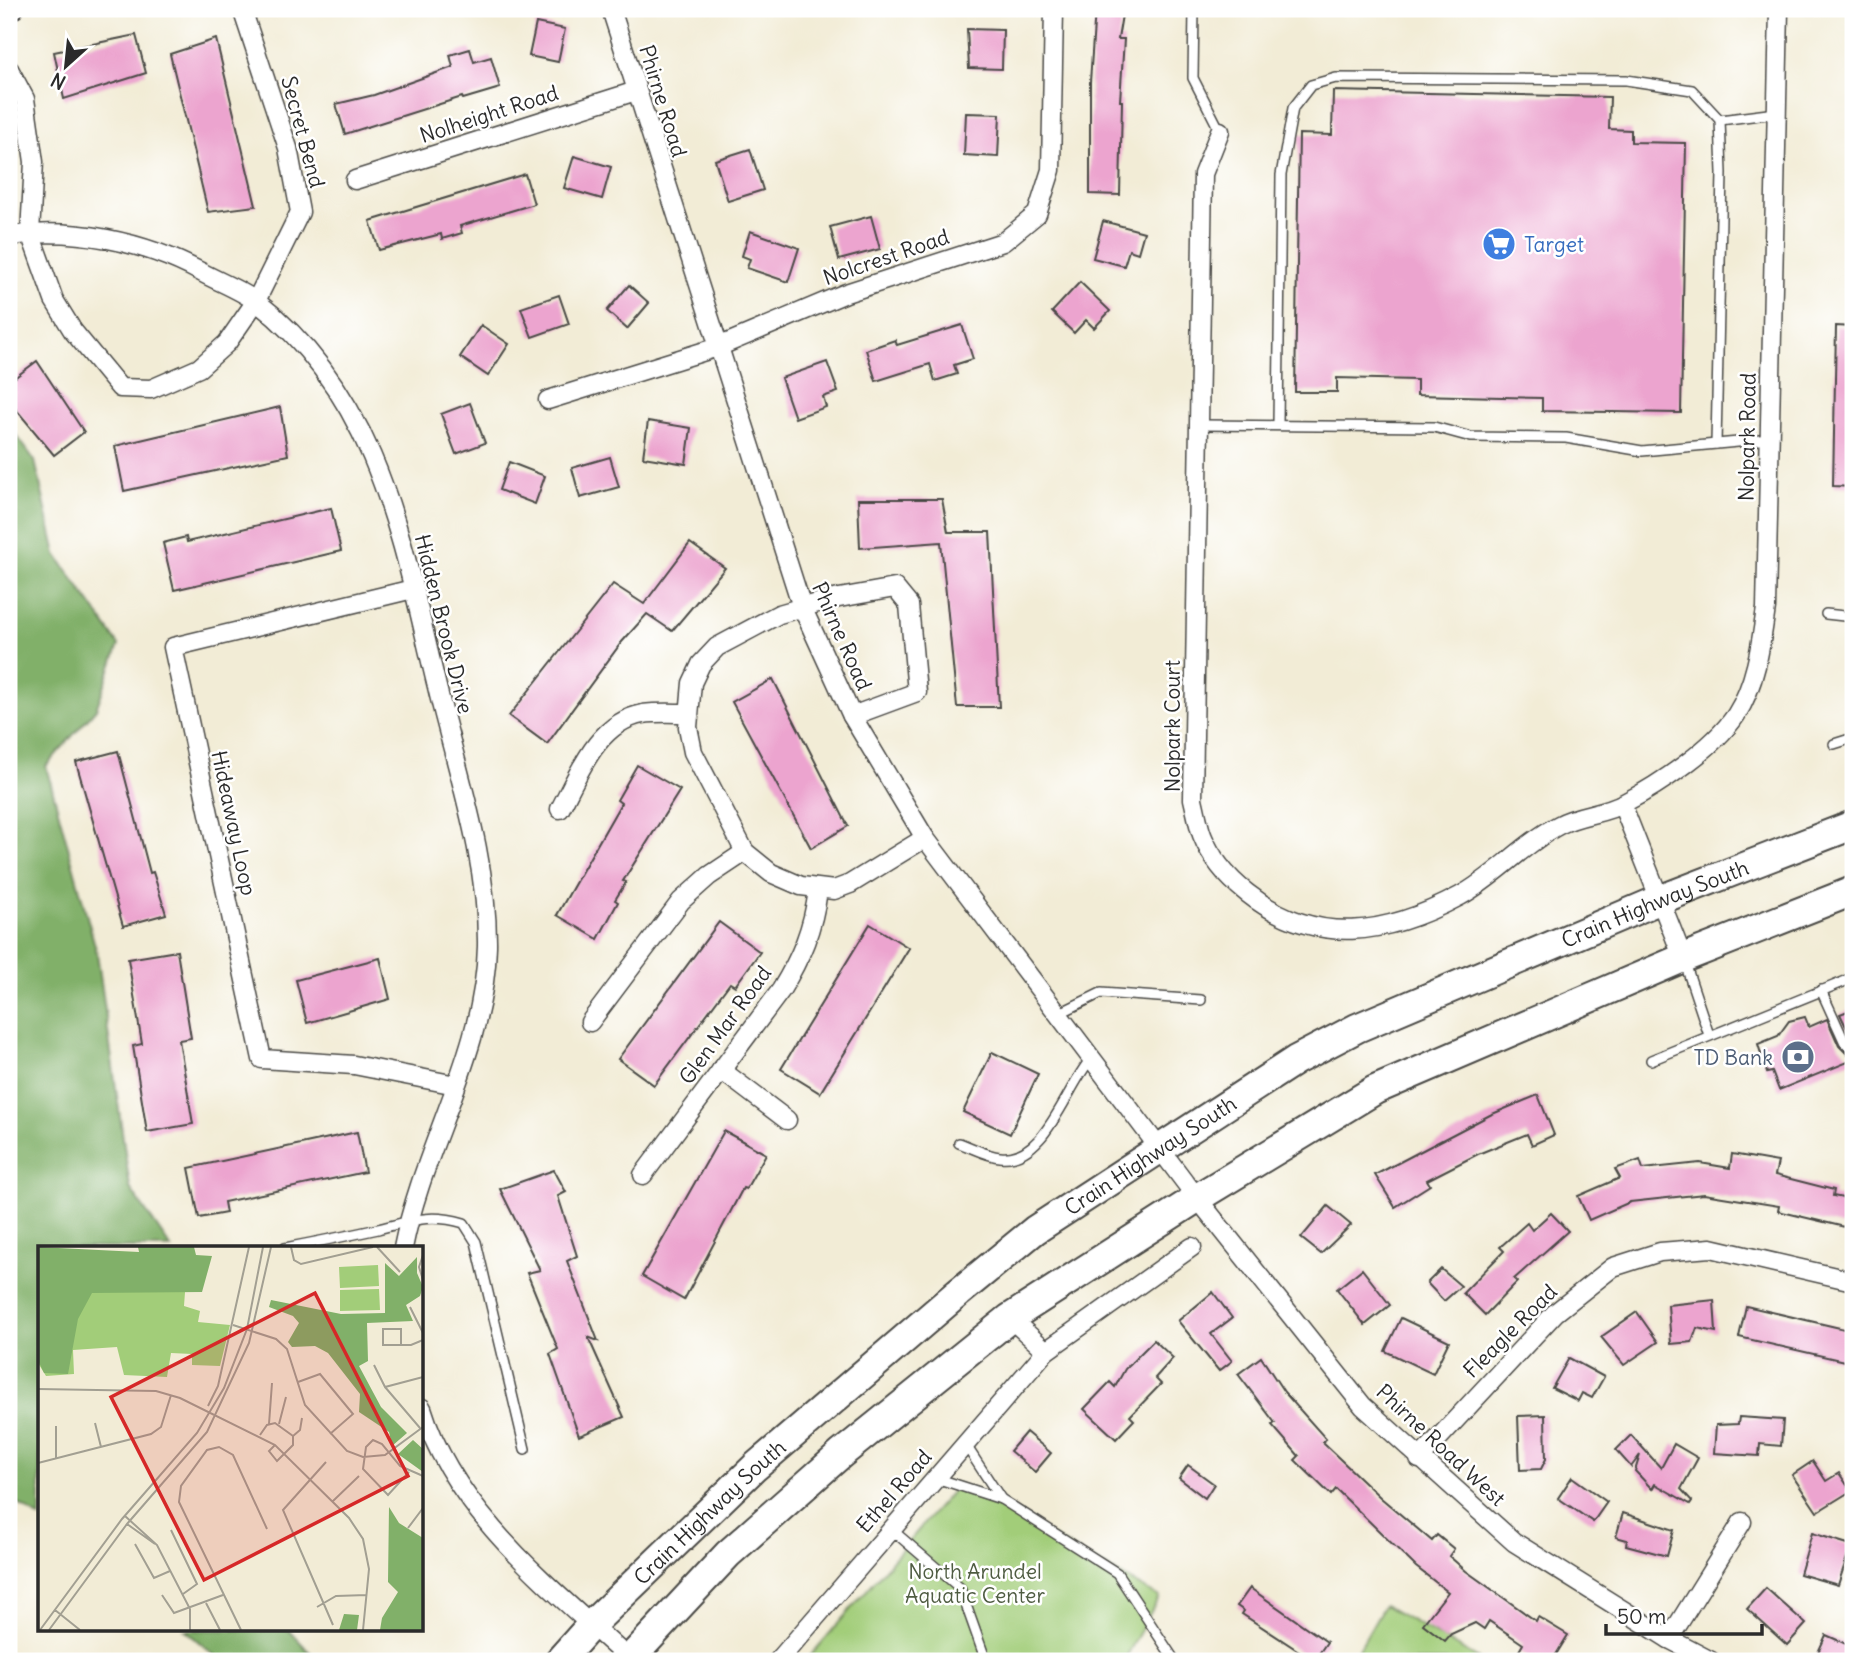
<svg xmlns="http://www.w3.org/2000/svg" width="1862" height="1670" font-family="Delius,sans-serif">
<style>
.green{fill:#a2cd79;stroke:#667c52;stroke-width:2}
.forest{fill:#81b069;stroke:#566e4a;stroke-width:2}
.building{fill:#eca4cf}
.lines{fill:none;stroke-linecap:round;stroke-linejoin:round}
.lane-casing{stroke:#494845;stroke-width:12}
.street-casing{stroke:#494845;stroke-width:21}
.primary-casing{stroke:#494845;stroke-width:32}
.lane{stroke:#fff;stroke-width:9}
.street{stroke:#fff;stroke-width:18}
.primary{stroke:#fff;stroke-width:28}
.labels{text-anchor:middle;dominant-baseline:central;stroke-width:5;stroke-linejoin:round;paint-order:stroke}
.street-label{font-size:21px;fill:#2b2b2b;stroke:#fff}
.shop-label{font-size:21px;fill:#366cbe;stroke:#fff;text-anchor:start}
.service-label{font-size:21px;fill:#4e5e75;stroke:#fff;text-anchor:end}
.park-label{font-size:21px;fill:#4f5c42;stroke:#fff}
.inset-road{fill:none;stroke:#a29f92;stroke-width:2}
.view{fill:#d62828;fill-opacity:0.15;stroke:#d62828;stroke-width:3.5}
.inset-edge{fill:none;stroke:#2b2b2b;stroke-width:3.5}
</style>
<rect width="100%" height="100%" fill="#fff"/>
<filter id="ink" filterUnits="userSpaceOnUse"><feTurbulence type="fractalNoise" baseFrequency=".0143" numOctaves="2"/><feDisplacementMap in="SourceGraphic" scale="14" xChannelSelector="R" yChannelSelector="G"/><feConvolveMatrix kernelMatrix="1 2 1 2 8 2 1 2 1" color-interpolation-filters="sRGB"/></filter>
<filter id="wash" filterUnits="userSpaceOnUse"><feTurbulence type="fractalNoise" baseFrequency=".00686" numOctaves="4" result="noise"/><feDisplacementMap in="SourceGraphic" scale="28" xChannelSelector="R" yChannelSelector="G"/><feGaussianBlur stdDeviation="1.57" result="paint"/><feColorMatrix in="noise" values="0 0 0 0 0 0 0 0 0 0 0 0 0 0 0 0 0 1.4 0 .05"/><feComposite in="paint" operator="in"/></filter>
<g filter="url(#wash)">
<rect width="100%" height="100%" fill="#f2ecd6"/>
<g class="green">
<path d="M958,1484L1159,1597L1124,1661H806Z"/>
<path d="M1384,1605L1482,1661H1352Z"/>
</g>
<g class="forest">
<path d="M9,425L35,461L56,554L119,645L96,709L46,766L97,953L130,1188L171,1248H40V1518L9,1497Z"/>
<path d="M185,1630H289L318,1661H221Z"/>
</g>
<g id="blocks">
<g class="building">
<path d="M1095,9H1123L1118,39H1124L1120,101H1122L1120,195L1090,194V82Z"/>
<path d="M536,23L565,29L558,62L529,56Z"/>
<path d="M967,29L1003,30L1002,69L969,68Z"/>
<path d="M136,35L146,73L64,99L54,52Z"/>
<path d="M216,39L256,206L208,212L170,54Z"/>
<path d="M470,49L474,62L491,57L500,88L463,99L462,97L345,134L336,104L374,95L453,67L450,55Z"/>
<path d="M1333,91L1610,97L1609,129L1631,130V142L1686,143L1681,413L1542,411V398L1417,395V380L1337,378V392H1295L1299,134L1332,135Z"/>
<path d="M966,113L1000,114L998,157L964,155Z"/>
<path d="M750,149L763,190L728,201L715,160Z"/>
<path d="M574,156L611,167L602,199L564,188Z"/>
<path d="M525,174L534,204L460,226L462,233L442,239L441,234L379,250L370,221Z"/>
<path d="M871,216L880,249L839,260L830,227Z"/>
<path d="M1103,221L1144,232L1138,253L1129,250L1124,266L1093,258Z"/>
<path d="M750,231L799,248L788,282L747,268L750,259L742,256Z"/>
<path d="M1080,282L1110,311L1094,328L1086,320L1074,333L1052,312Z"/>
<path d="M629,285L649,303L627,329L607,311Z"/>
<path d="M559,295L569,324L532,337L521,308Z"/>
<path d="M481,325L509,344L488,376L460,357Z"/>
<path d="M962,325L973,359L954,365L957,374L935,381L930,364L876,381L866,350L895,340L897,345Z"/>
<path d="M1836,326L1853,327V487L1833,486Z"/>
<path d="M37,361L84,432L54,455L9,401V382Z"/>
<path d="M827,362L838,392L823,397L826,407L795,418L781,378Z"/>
<path d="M470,403L485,443L456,454L441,414Z"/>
<path d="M280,407L288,455L124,491L115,446Z"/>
<path d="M648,421L691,428L686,464L643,457Z"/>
<path d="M610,457L619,487L580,498L572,468Z"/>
<path d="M509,462L545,476L535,504L499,490Z"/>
<path d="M858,499H942L948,532H990L999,707H957L941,542L860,548Z"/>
<path d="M331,508L341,551L174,590L163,543L186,537L187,542Z"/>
<path d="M690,543L725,568L672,631L647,614L621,643L547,744L509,716L613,584L644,604Z"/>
<path d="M773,679L848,826L811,848L732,702Z"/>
<path d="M118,751L150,873L153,872L166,914L123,926L76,762Z"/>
<path d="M637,765L680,790L623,881L626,882L615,900L618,902L598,939L557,915L621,803L617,800Z"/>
<path d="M719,922L760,952L735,986L730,983L654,1085L618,1059Z"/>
<path d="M870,924L909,948L820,1093L781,1069Z"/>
<path d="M177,951L191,1038L179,1040L193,1124L147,1132L133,1046L142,1044L128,959Z"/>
<path d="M380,958L390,999L307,1023L296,980Z"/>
<path d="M1853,1009V1041L1840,1014Z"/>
<path d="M1805,1017L1809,1027L1827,1019L1839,1046L1853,1060L1779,1090L1772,1072L1767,1073L1758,1044L1778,1036L1789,1021Z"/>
<path d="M992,1052L1038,1074L1010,1134L963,1112Z"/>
<path d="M1538,1095L1554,1135L1532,1145L1527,1134L1478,1154L1427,1180L1430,1185L1395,1207L1375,1175L1490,1115Z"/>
<path d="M724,1131L766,1154L746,1189L743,1188L684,1300L642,1276Z"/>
<path d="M357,1132L365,1172L224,1202L226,1213L199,1218L189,1168Z"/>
<path d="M1732,1154L1778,1162L1775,1175L1834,1190L1833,1196L1853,1200V1229L1778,1211L1779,1206L1704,1194L1630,1202L1589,1220L1578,1196L1620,1178L1615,1169L1640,1160L1643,1169L1700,1163L1730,1168Z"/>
<path d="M554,1170L566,1192L558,1196L577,1256L567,1261L598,1341L588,1337L624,1417L579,1436L550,1354L558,1349L527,1273L540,1270L500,1189Z"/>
<path d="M1328,1206L1351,1225L1321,1254L1301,1238Z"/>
<path d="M1551,1213L1568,1231L1514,1279L1517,1282L1485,1315L1463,1293L1504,1251L1500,1247L1527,1223L1532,1230Z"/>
<path d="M1362,1269L1390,1305L1365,1325L1337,1289Z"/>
<path d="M1441,1269L1461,1286L1444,1301L1427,1283Z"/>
<path d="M1213,1292L1232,1318L1211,1334L1232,1361L1219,1371L1178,1321Z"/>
<path d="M1714,1300L1716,1332L1697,1328L1692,1342L1671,1344L1668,1305Z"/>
<path d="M1746,1306L1853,1331V1363L1739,1337Z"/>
<path d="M1637,1312L1658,1342L1624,1365L1601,1337Z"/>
<path d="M1401,1318L1449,1341L1433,1374L1385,1351Z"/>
<path d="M1154,1340L1173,1358L1155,1378L1161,1384L1130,1416L1134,1420L1116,1439L1084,1409L1110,1382L1115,1387L1125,1369Z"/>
<path d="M1261,1357L1284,1392L1326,1439L1322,1442L1381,1498L1432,1541L1437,1535L1454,1549L1449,1556L1466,1571L1536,1621L1538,1617L1568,1635L1552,1661H1536L1519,1651L1523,1644L1489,1621L1484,1629L1475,1623L1451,1634L1445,1641L1423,1624L1448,1592L1416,1567L1336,1489L1331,1495L1295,1460L1299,1456L1272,1425L1275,1423L1238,1374Z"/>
<path d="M1569,1358L1604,1377L1592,1398L1582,1393L1578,1401L1552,1388Z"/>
<path d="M1545,1415L1546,1459L1541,1469L1520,1470L1518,1416Z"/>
<path d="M1739,1417L1783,1420L1781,1446L1760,1444L1759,1456L1714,1453L1716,1425L1738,1424Z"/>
<path d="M1026,1432L1051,1453L1035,1472L1010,1451Z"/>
<path d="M1631,1435L1661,1468L1674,1444L1698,1458L1681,1489L1692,1501L1690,1504L1655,1484L1652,1489L1635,1471L1640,1455L1631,1467L1616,1450Z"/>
<path d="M1813,1461L1826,1481L1839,1473L1851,1491L1817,1512L1792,1475Z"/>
<path d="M1188,1465L1214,1484L1205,1498L1179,1478Z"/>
<path d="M1572,1477L1607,1502L1593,1522L1558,1498Z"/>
<path d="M1623,1513L1674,1530L1667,1556L1626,1545L1627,1540L1616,1537Z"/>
<path d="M1812,1533L1851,1545L1838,1585L1800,1574Z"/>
<path d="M1250,1588L1327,1642L1314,1661L1242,1614L1244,1611L1237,1606Z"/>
<path d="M1766,1588L1806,1624L1787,1645L1747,1609Z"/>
<path d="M1826,1635L1853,1647V1661H1814Z"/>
</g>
</g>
</g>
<g filter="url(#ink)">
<use href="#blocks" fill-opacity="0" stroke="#494845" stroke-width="2"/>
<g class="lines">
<defs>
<g id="lane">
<path d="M1194,9L1193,78L1220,131"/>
<path d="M1720,120L1776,113"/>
<path d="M1201,425L1434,427L1471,437L1566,438L1642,451L1770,439"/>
<path d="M1278,425L1281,175L1293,108L1311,85L1336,78L1626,80L1692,90L1720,120L1722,173L1716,444"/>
<path d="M1826,614L1853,617"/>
<path d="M1834,744L1853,738"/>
<path d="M1684,960L1709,1035"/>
<path d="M1821,990L1845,1043L1853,1051"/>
<path d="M1058,1014L1101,993L1201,1000"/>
<path d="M1651,1060L1853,978"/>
<path d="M959,1143C971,1147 987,1156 1000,1157C1045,1163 1066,1087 1091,1059"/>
<path d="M285,1248C316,1242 347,1236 378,1229C411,1221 429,1213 464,1223L476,1242L525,1449"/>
<path d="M965,1444L1001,1499"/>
<path d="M936,1478L1001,1499L1117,1573L1175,1661"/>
<path d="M891,1529L960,1588L986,1661"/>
</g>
<g id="street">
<path d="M611,9L802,607L852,716L925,838L1197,1198L1363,1406L1514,1542L1669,1639L1711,1661"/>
<path d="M9,11L14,9"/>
<path d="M9,69L25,99L34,162L30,233L54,300L73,331L120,388L151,389L199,368L227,343L256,301L300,212L288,148L242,9"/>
<path d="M1220,131L1203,174L1193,799C1196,811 1198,824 1202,835C1211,858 1228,878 1247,893C1316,948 1387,935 1460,896C1495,877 1523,844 1559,825C1579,814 1604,814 1624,803C1659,785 1714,748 1736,715C1756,684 1761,644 1766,608L1779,9"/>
<path d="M355,180L636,91"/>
<path d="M9,236C74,227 143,241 201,272C219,282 241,290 257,302C383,400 403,550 439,695C459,777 488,862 487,946C485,1052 423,1146 403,1248"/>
<path d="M548,400L718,347L846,293L1003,242L1037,214L1051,170L1054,9"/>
<path d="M413,589L173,647L262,1059L354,1065L456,1085"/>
<path d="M852,716L917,692L909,605L895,588L828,600L779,614L717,647L701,664L692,683L688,727L693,752L745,852L771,873L801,886L834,890L850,884L925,838"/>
<path d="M1622,804L1683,958"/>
<path d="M560,809C579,773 598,722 643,714C657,712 673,713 687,713"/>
<path d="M590,1022L681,901L709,876L745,852"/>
<path d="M721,1070L787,1120"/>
<path d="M643,1175L781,990C801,957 813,929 818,890"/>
<path d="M1010,1318L1046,1351"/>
<path d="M422,1408C454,1513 553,1589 631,1661"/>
<path d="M1419,1459L1555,1313L1613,1267L1660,1252L1711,1248L1853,1281"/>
<path d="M1669,1639L1742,1522"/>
<path d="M778,1661L1046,1351L1192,1247"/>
</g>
<g id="primary">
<path id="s1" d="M559,1661L592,1624L755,1467L958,1293L1035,1230L1296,1060L1357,1028L1659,900L1853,825"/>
<path d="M628,1661L728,1554L841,1454L1010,1318L1197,1198L1375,1090L1683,958L1853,891"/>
</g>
</defs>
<use href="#lane" class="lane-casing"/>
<use href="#street" class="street-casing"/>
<use href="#primary" class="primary-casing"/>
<use href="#lane" class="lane"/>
<use href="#street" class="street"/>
<use href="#primary" class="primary"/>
</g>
</g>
<defs>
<symbol id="supermarket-disc" viewBox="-11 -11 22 22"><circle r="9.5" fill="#3f7fe0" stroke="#fff"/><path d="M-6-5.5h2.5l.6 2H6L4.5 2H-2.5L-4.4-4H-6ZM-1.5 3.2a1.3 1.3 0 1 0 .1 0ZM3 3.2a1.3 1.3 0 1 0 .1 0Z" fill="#fff"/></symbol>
<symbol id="bank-disc" viewBox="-11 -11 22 22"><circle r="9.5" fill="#5c6f8a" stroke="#fff"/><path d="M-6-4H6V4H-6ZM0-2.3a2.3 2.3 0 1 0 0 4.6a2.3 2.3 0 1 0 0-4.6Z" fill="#fff"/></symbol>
</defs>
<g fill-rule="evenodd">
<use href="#supermarket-disc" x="1480" y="225" width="38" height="38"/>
<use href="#bank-disc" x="1779" y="1038" width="38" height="38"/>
</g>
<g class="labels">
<g class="street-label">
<text transform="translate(663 101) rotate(73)">Phirne Road</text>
<text transform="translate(489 114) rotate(-18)">Nolheight Road</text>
<text transform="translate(303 132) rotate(75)">Secret Bend</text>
<text transform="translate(886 257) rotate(-19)">Nolcrest Road</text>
<text transform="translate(1747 437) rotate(-89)">Nolpark Road</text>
<text transform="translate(444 624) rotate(76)">Hidden Brook Drive</text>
<text transform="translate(842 636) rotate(66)">Phirne Road</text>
<text transform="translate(1172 726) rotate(-90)">Nolpark Court</text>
<text transform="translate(234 823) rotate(78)">Hideaway Loop</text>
<text stroke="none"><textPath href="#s1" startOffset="1346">Crain Highway South</textPath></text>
<text transform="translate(725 1025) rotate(-54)">Glen Mar Road</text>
<text stroke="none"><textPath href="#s1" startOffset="780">Crain Highway South</textPath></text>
<text transform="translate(1510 1331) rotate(-45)">Fleagle Road</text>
<text transform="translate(1441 1445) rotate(43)">Phirne Road West</text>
<text transform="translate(894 1491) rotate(-49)">Ethel Road</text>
<text stroke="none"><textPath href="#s1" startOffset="212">Crain Highway South</textPath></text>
</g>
<g class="shop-label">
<text x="1524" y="244">Target</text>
</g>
<g class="service-label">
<text x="1773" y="1057">TD Bank</text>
</g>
<g class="park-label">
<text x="975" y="1571">North Arundel<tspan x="975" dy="24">Aquatic Center</tspan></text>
</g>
</g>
<g transform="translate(38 1246)">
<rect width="385" height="385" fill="#f2ecd6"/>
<path d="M340,19L341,40L302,42L301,21ZM0,34L147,46L146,60L162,65L160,76L192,79L182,120L154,119V108L133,107L129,131L86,129L79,101L35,104L36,128L8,130L0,117ZM341,43L342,64L302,65V44Z" fill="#a2cd79"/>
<path d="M0,1L101,6L100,1H156L158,9L174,10L164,46L54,47L40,73L30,128L6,127L0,114ZM379,11V27L385,41L382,50L368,59L375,75L329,77L330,115L321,120L343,161L369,187L354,200L351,186L321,166L322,148L290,107L277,100L254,101L250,96L261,77L255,70L231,61L233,54L303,68L347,67V17L361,30ZM375,194L385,203V226L360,208ZM351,261L361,277L385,292V384H342L344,372L360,346L350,336ZM306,368L321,369L319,384H301Z" fill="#81b069"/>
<path class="inset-road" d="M253,1L256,14L263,18L335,1M339,1L362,26M385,9L381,21L385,34M372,61L385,87M195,79L238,93L249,103L267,159L309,205L325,211L347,209L385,181M363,99V83H345V99H373L385,94M336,119L347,141L385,131M260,136L282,128L315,168L292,188M347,141L382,182M0,143L118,145L142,152L237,199L311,272L325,293L331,323L325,384M170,160L180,140L211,1M57,177L63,201M231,178L234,137M241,178L248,151M222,189L229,179L237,177L255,190V199L239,215L231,205L237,199M255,190L262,184L264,172M18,213V180M288,216L245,264L295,379M0,217L113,188L123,181L133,149M371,226L350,249L325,223L328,201L335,194L344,198L362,220L385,230M295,255L321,230M87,270L119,299L152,363V384M89,278L117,298M370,282L385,262M133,284L159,338L145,348M97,298L116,332L132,325M124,349L136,367L185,349M168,357L182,384M279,361L298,350L329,349M17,364L42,384M2,384L84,273L159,187L186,142L209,83L225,1M11,384L89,278L169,186L211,97L233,1M203,384L141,256L143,240L169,204L181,201L195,209L229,283"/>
<path class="view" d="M277,47L370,230L166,334L73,151Z"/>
<rect width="385" height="385" class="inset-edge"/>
</g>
<rect width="1862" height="1670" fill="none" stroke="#fff" stroke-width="35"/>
<g transform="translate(66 66) rotate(207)" stroke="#ffffff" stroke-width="5" paint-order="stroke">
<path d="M0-5L12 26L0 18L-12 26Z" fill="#2b2b2b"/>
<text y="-10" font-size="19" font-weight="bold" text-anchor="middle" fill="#2b2b2b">N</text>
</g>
<path d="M1606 1624v10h156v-10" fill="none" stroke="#2b2b2b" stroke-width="3.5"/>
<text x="1617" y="1624" font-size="21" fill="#2b2b2b" stroke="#ffffff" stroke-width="5" paint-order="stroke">50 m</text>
</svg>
